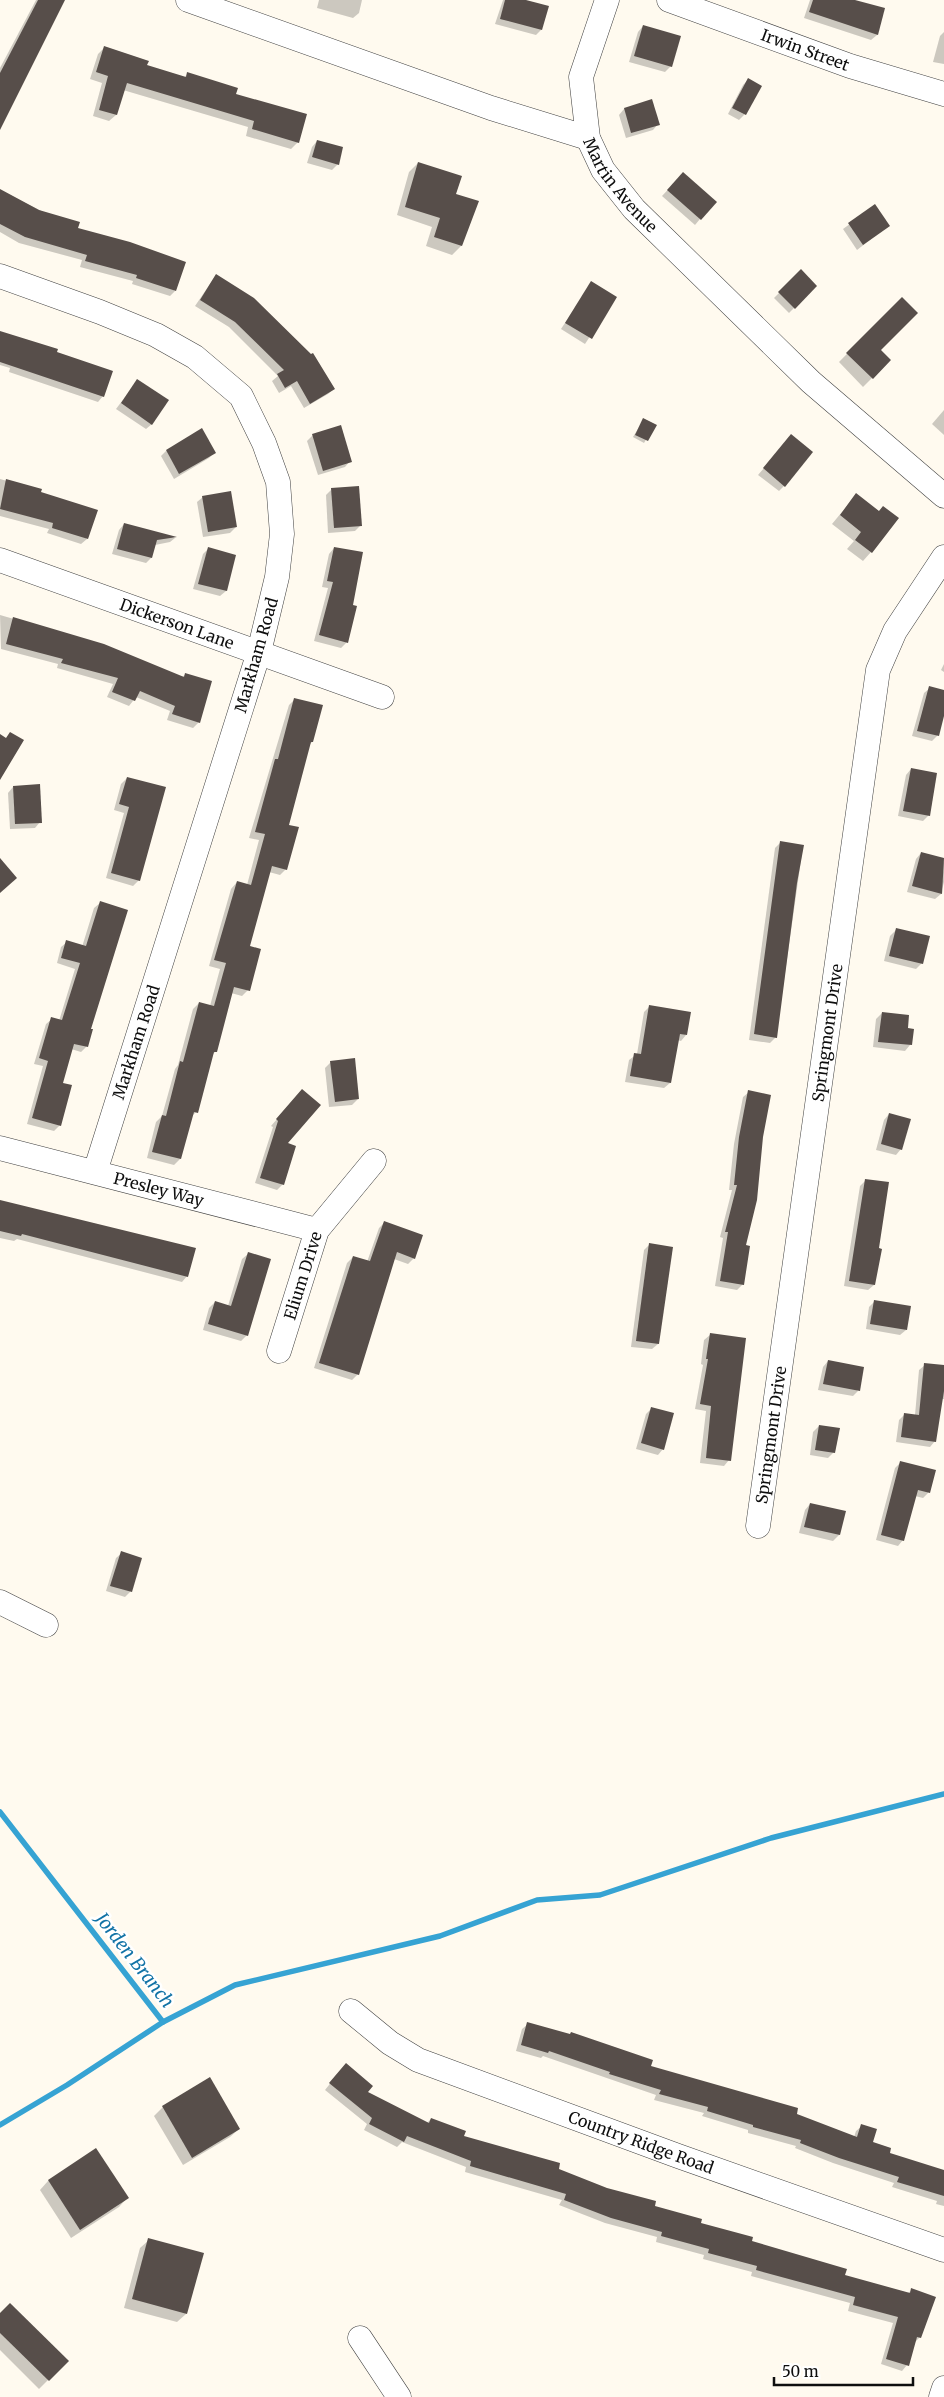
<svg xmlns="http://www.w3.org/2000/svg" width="944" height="2397" font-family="Merriweather,serif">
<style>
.shadow{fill:#0003}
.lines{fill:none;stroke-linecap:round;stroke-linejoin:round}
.stream{stroke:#36a3d3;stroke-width:5.5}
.building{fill:#574e4a}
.minor-casing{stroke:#414141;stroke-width:25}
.minor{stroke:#fff;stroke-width:24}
.labels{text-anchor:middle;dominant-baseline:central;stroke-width:5;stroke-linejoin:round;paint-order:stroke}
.street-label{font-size:16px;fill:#0e0e0e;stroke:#fff}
.water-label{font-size:18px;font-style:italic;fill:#1273a6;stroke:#fff}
</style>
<rect width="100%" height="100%" fill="#fffaef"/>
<g class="shadow">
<path d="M36,0H55L0,128V68Z"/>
<path d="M319,0H362L359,13L353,18L317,8Z"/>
<path d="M503,0H521L541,30L536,35L495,24Z"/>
<path d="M810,0H851L884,9L877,35L871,40L804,18Z"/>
<path d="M643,26L671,66L665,72L629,62L638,32Z"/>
<path d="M944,32V64L933,62L940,36Z"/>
<path d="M105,47L146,66L184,78L188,73L234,94L298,142L291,149L246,136L248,127L123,90L116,115L109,121L93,116L102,83L90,79L98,54Z"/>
<path d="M748,80L745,114L739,120L728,114L743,85Z"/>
<path d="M651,101L658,124L653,130L626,138L619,115L624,109Z"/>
<path d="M317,141L338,164L332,170L307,163L312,147Z"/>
<path d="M418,163L454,194L477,202L461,246L452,255L426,246L432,227L397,215L409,172Z"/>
<path d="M678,179L700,219L695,225L662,196Z"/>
<path d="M0,190L77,229L175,291L170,296L132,284L133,281L80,267L82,260L19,243L0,232Z"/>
<path d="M874,206L888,226L857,250L843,229Z"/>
<path d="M801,271L816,286L789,313L774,298Z"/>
<path d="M216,275L334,389L328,394L304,408L291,386L279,393L272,381L278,376L229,327L195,306Z"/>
<path d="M591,283L615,298L585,344L561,329Z"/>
<path d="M902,298L879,350L890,360L863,387L839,362Z"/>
<path d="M0,333L55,353L103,396L98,402L9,372L10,368L0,365Z"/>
<path d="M137,381L152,424L146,429L116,409Z"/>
<path d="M944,410V435L932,424Z"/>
<path d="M644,419L655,425L644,443L633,437Z"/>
<path d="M202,430L215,452L209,458L174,479L161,456L166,451Z"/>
<path d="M313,435L350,461L345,467L318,475L307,441Z"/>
<path d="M791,436L784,486L779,491L758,475Z"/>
<path d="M0,479L40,490L39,493L87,539L81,544L47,533L49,529L0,516Z"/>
<path d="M331,490L361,525L355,531L328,533L326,495Z"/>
<path d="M856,495L871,552L863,561L847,549L854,541L832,524Z"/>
<path d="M203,497L236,527L230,533L203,537L197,502Z"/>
<path d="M124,524L175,538L170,542L155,545L151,558L146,563L112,554L119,530Z"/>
<path d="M334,548L352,606L356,607L346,643L341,648L314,641L328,588L322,587L329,554Z"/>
<path d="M208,549L235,556L226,591L220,596L193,589L203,554Z"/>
<path d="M0,615L104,645L182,677L185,675L199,722L193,728L167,720L170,711L136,697L129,706L107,697L113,684L57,668L58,664L1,649Z"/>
<path d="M944,664V672L941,670Z"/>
<path d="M930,688L944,692V711L937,736L932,741L912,736L924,693Z"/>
<path d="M295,699L312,742L309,745L287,826L286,869L280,875L269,872L249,947L248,990L242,996L231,993L215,1052L211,1056L196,1112L191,1117L180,1159L174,1165L147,1158L156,1122L162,1116L175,1069L178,1065L193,1009L199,1003L210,1006L220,969L209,966L231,889L237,882L247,885L259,840L249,838L289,705Z"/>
<path d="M911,769L929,815L923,821L898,816L906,775Z"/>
<path d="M127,778L139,880L133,886L106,878L124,813L114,810L121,784Z"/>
<path d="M13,787L40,822L35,828L10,829L8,793Z"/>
<path d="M781,842L803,846L776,1037L770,1043L749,1040L775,848Z"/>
<path d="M921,853L944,859V882L941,894L935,899L907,892L916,859Z"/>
<path d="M100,903L89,1029L91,1030L86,1047L81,1052L71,1049L61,1084L60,1125L54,1131L27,1124L43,1066L34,1064L46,1024L52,1019L59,1021L75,969L57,963L61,947L67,942L82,947L94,908Z"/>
<path d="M896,930L922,963L916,969L884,961L890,936Z"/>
<path d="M650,1006L686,1035L681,1041L677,1040L670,1083L664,1088L625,1082L629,1060L637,1054L644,1012Z"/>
<path d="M882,1013L906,1029L912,1030L910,1045L905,1051L873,1047L876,1019Z"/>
<path d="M331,1062L358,1099L352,1105L329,1107L325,1068Z"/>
<path d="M749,1092L743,1284L737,1290L715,1286L723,1238L720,1237L732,1190H729L734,1144L743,1097Z"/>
<path d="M297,1096L286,1144L283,1184L277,1190L255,1183L273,1127L271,1126Z"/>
<path d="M889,1114L901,1149L896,1155L876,1150L884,1120Z"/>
<path d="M866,1180L877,1249L880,1250L874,1285L868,1290L844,1286L860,1186Z"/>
<path d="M0,1201L187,1276L182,1282L17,1239L14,1241L0,1238Z"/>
<path d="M384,1223L414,1258L408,1264L394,1259L358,1374L352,1380L314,1368L347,1263L353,1257L367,1262L379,1228Z"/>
<path d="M650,1244L658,1344L652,1349L631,1347L644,1250Z"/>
<path d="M248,1254L247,1335L241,1341L203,1330L209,1308L215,1302L228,1306L242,1259Z"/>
<path d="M875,1301L906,1330L900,1335L866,1329L869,1307Z"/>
<path d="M710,1335L729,1460L724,1466L700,1463L706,1411L695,1409L703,1365L701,1364L704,1340Z"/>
<path d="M828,1361L858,1391L853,1396L818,1390L823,1367Z"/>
<path d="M925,1365L944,1366V1399H942L935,1441L930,1447L896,1442L899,1420L905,1414L915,1415L919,1370Z"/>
<path d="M651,1409L663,1449L658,1455L636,1449L646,1414Z"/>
<path d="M819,1426L834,1452L828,1458L810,1455L813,1432Z"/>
<path d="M901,1462L934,1471L928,1493L923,1498L915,1496L903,1540L898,1546L876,1540L895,1468Z"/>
<path d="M810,1504L844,1512L839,1535L833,1541L799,1533L805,1510Z"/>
<path d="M122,1553L141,1559L130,1592L125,1597L106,1591L116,1558Z"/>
<path d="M528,2024L650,2067L795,2114L854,2137L856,2131L862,2126L872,2143L888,2154L944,2174V2206L936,2204L937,2201L892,2187L894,2183L833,2163L795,2148L796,2146L748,2133V2130L702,2116L704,2113L654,2100L656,2095L543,2056L541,2058L516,2051L522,2029Z"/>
<path d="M340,2071L366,2092L427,2123L431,2119L462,2137L557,2170L699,2224L844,2276L908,2293L912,2290L920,2337L914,2343L907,2365L902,2371L881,2364L893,2323L848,2311L850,2303L751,2276L752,2272L703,2259L704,2255L656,2242L657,2237L605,2223L559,2205L562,2200L465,2172L466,2167L402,2142L397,2147L364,2130L367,2124L325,2090Z"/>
<path d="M209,2079L239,2129L230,2137L183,2165L154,2116L163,2107Z"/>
<path d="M96,2150L127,2198L119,2207L71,2238L40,2190L48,2181Z"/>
<path d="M149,2240L186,2314L177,2322L124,2308L140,2248Z"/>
<path d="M0,2315L67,2361L39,2389L0,2350Z"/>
</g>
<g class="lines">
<g class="stream">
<path d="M0,1812L163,2022"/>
<path d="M0,2125L67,2085L163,2022L235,1985L440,1936L537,1900L600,1895L771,1838L944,1794"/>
</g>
</g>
<g class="building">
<path d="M38,0H65L0,130V73Z"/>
<path d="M505,0H526L549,6L542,30L500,19Z"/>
<path d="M813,0H855L885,8L878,35L809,12Z"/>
<path d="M643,25L681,36L672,67L634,56Z"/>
<path d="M104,46L149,61L147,65L186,77L187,72L238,88L236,94L307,114L299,143L252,129L254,121L127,83L117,115L99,110L108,76L96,72Z"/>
<path d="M748,78L762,86L746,115L732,108Z"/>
<path d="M652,99L660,125L631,133L624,108Z"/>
<path d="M317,140L343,147L339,165L312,157Z"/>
<path d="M418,162L462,176L456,194L479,201L462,246L434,237L440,218L405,207Z"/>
<path d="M683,172L717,202L701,220L667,190Z"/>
<path d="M0,189L39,210L80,222L78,228L130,242L186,262L176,291L136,278L137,275L85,261L87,255L25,237L0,224Z"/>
<path d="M875,204L890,226L863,245L848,223Z"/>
<path d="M801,269L817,286L795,309L778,292Z"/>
<path d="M216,274L254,298L311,354L313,353L335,389L310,404L297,381L285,388L277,374L284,370L235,322L200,300Z"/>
<path d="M591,281L617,297L592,339L565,323Z"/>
<path d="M902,297L918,313L881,350L891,360L873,379L846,353Z"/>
<path d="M0,331L58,349L57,352L113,371L104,397L0,362Z"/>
<path d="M137,379L169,400L152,425L121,403Z"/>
<path d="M643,418L657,425L648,441L635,435Z"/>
<path d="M341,425L352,462L323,471L312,434Z"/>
<path d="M202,428L216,453L179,474L166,450Z"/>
<path d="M791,434L813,452L785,487L763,468Z"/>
<path d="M6,479L42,489L41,492L98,510L88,539L52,528L53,523L0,509Z"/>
<path d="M359,486L362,526L334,528L331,488Z"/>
<path d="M231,491L237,527L208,532L202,496Z"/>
<path d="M856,493L879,511L883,506L899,518L872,553L855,540L861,532L840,515Z"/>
<path d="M124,523L177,537L157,540L152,558L117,549Z"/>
<path d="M208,547L236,555L227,591L198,584Z"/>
<path d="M334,547L363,552L353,605L357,606L348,643L319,635L333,582L327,581Z"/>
<path d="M13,617L104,644L184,677L185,673L212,681L200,723L172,714L175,706L140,691L135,701L112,692L118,678L61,663L63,659L6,644Z"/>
<path d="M929,686L944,690V716L939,736L917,731Z"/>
<path d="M294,698L323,705L313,742H311L289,825L299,827L287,870L272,866L250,946L261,949L250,991L234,987L217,1052H214L198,1113L194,1112L181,1159L152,1152L162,1115L166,1116L180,1061L183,1062L199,1002L214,1006L226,963L214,960L237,881L251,885L265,834L255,832L275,759H278Z"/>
<path d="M10,732L24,740L0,780V734L6,738Z"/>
<path d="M911,768L937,773L930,816L903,811Z"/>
<path d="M127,777L166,787L140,881L111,873L129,807L119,804Z"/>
<path d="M40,784L42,823L15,824L13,786Z"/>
<path d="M780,841L804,845L797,883L777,1038L754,1034Z"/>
<path d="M921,852L944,858L942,894L912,886Z"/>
<path d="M0,858L17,878L0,893Z"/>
<path d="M100,901L128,910L91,1029H93L88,1047L74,1044L63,1083L72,1085L61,1126L32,1118L48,1061L39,1058L51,1017L62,1020L80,963L61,958L66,940L86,946Z"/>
<path d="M896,928L930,936L923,964L889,956Z"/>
<path d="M649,1005L691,1012L687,1035L680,1034L671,1083L630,1076L634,1053L641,1054Z"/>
<path d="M882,1012L909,1015L908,1028L914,1029L912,1045L878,1042Z"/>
<path d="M355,1058L359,1099L335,1102L330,1061Z"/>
<path d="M302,1089L321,1105L288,1143L296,1146L284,1185L260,1178L278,1121L276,1119Z"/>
<path d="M748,1090L771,1095L763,1137L757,1200L746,1245L750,1246L744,1285L720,1281L728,1232H725L737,1185H734L739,1137Z"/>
<path d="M889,1113L911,1119L902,1150L881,1144Z"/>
<path d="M865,1179L889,1182L879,1248L882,1249L875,1285L849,1281Z"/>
<path d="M0,1200L196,1248L188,1277L22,1234L21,1236L0,1231Z"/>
<path d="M384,1221L423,1235L415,1259L397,1252L359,1375L319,1363L353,1256L370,1261Z"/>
<path d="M649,1243L673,1247L659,1344L636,1341Z"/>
<path d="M248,1252L271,1259L248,1336L208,1324L215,1301L231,1306Z"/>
<path d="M874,1300L911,1306L907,1330L870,1324Z"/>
<path d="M710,1333L746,1338L731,1461L706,1458L711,1406L700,1404L708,1359H706Z"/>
<path d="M828,1360L864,1367L860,1391L823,1384Z"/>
<path d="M924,1363L944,1365V1391L936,1442L901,1437L904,1413L919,1415Z"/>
<path d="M651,1407L674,1413L664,1450L641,1443Z"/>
<path d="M819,1425L840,1428L835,1453L815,1450Z"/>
<path d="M900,1461L936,1470L930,1493L918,1490L904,1541L881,1535Z"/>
<path d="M810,1503L846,1511L840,1535L804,1527Z"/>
<path d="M121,1551L142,1558L132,1592L110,1586Z"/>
<path d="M527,2022L570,2034L571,2032L653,2060L651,2066L798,2108L797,2114L857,2137L861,2124L877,2129L873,2142L891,2148L890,2153L944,2170V2196L897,2182L899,2177L839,2158L800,2143L801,2140L753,2127V2125L707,2111L708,2107L659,2094L661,2090L609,2074L610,2072L549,2051L548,2053L521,2045Z"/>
<path d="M346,2063L373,2086L368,2092L429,2123L431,2118L466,2131L464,2136L560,2163L559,2169L607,2188L656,2201L655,2206L702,2219L701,2223L753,2237L752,2241L847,2269L845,2275L910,2293L911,2288L936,2297L921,2338L917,2337L909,2366L886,2359L898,2317L853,2305L855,2297L756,2270L757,2266L708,2253L709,2249L661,2236L662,2232L611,2218L564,2200L566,2194L470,2166L471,2161L407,2136L404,2142L369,2124L372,2118L329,2083Z"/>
<path d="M210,2077L240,2129L192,2158L162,2106Z"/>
<path d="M96,2148L129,2198L80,2230L48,2180Z"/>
<path d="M148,2238L204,2253L187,2314L132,2299Z"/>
<path d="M10,2303L69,2361L49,2381L0,2333V2313Z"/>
</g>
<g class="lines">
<defs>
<g id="minor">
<path d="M188,0L491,108L588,138"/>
<path id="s1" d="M607,0L581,77L588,138L603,170L634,209L811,382L944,496"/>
<path id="s2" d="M669,0L850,66L944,94"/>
<path d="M0,276L100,312L156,335L195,357L241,396L264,443L278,482L282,534L277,577L259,652L95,1172"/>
<path id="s3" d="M0,560L382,697"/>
<path id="s4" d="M0,1148L317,1230"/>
<path id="s5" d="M279,1351L317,1230L374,1161"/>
<path id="s6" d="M758,1526L878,670L895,631L944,557"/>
<path d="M0,1602L46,1625"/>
<path id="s7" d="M351,2011L390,2043L418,2060L678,2156L944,2250"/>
<path d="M360,2338L399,2397"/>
<path d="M941,2397L944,2388"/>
</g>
</defs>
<use href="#minor" class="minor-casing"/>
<use href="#minor" class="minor"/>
</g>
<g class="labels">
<g class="street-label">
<text stroke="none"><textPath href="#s2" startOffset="145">Irwin Street</textPath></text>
<text stroke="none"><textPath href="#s1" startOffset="200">Martin Avenue</textPath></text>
<text stroke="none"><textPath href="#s3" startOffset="188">Dickerson Lane</textPath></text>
<text transform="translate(256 655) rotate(-74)">Markham Road</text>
<text stroke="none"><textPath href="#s6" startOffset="498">Springmont Drive</textPath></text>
<text transform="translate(136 1042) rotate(-72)">Markham Road</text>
<text stroke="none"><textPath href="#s4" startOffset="164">Presley Way</textPath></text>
<text stroke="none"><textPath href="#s5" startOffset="79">Elium Drive</textPath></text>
<text stroke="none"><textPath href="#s6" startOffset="92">Springmont Drive</textPath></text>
<text stroke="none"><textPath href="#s7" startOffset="321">Country Ridge Road</textPath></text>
</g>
<g class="water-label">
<text transform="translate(135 1960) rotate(52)">Jorden Branch</text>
</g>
</g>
<path d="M774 2377v8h139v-8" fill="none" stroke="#0e0e0e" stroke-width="2.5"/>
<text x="782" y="2377" font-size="15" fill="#0e0e0e" stroke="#ffffff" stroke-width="4" paint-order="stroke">50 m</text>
</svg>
